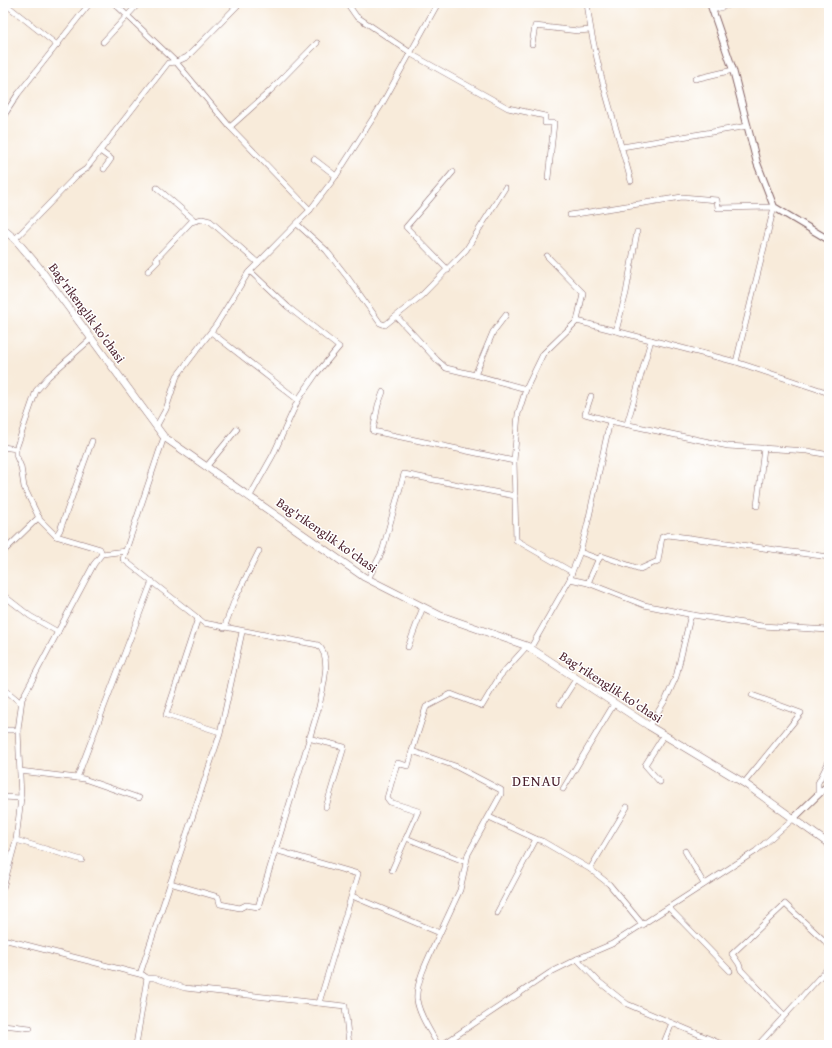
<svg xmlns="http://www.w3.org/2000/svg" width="832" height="1048" font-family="'Gentium Book Plus',serif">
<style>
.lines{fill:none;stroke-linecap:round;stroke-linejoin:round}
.minor-casing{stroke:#876668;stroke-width:6}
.tertiary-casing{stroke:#876668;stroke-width:8}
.secondary-casing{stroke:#876668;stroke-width:8}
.minor{stroke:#fff;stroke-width:5}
.tertiary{stroke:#fff;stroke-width:6}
.secondary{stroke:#fff;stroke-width:7}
.labels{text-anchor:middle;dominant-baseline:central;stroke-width:3;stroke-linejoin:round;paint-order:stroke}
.street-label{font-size:13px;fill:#4a1f2b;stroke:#fff}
.quarter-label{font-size:15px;letter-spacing:1px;fill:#4a1f2b;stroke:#fff}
</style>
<rect width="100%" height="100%" fill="#fff"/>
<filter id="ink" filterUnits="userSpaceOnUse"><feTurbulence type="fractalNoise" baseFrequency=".025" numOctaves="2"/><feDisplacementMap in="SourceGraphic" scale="8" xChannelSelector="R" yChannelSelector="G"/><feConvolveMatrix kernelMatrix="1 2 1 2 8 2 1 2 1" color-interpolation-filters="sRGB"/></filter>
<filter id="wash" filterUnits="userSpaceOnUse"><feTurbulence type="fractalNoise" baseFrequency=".012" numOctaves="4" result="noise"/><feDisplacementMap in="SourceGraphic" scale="16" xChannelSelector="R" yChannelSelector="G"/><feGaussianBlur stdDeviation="0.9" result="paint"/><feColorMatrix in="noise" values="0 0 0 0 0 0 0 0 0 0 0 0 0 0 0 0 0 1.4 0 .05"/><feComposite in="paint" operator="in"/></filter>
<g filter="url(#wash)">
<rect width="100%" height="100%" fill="#f8ebda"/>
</g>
<g filter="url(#ink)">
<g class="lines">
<defs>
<g id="minor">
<path d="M4,3L57,45"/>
<path d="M114,3L176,62L230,127L310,210"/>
<path d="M347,3L356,16L411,53"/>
<path d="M587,3C594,64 615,122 631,181"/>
<path d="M713,10L736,3"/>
<path d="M103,42L139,3"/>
<path d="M532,44L535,26L578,31L590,30"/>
<path d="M411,54L508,108L545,116V123H554L548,178"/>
<path d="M695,79L733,70"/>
<path d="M3,117L18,94L90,3"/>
<path d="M230,127L269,92L317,43"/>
<path d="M622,147L748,126"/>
<path d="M100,151L111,159L104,169"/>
<path d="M314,159L336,176"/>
<path d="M157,188L194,220"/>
<path d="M570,215L682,197L717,200L718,208L774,207L736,362"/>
<path d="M297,224L326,250L348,278L380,323L385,325L421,296L466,250L505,188"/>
<path d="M15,239L76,176L86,169L168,63L176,62L187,57L240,3"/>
<path d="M547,256L583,293L577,321"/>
<path d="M448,270L406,227L453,172"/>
<path d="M148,271L158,261L156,259L191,222L202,219L210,221L258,263"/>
<path d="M506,315L493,332L475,375L526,389"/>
<path d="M397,317L437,360L446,368L475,375"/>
<path d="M616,331L626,293L637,232"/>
<path d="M211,332L298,400L316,374L339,347L288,307L250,271"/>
<path d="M92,338L48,377L36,391L16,449V455L21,467L24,487L40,520L56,536L100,549L102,554"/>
<path d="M383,392L378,405L373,431L514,461L516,540L572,572L570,579"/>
<path d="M591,396L585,414L610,421"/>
<path d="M627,424L651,340"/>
<path d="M156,427L166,409L177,376L216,325L248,273L310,210L336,176L382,104L438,3"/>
<path d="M164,437L123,559L204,623L318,645C333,657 322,690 319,707L258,907L246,905L240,908L220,904L218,897L170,883"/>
<path d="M3,447L16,449"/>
<path d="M514,461L518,414L526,389L543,354L577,321L736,362L829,393"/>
<path d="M207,466L237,429"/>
<path d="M250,496L273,455L298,400"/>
<path d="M757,506L764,448"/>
<path d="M56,536L60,530L92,441"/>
<path d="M3,552L39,517"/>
<path d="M580,552L599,559"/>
<path d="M572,572L580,552L587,526L610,421L728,446L808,451L829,455"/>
<path d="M368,579L382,552L404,474L515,496"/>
<path d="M588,583L599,558L602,556L640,569L658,561L662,537L668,535L829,557"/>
<path d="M3,595L30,616L58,632"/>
<path d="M198,618L166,715L220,732"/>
<path d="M224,628L235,599L259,551"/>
<path d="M408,647L423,607"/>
<path d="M530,649L570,579L588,583L644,605L693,615"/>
<path d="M3,688L21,703"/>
<path d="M560,704L576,679"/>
<path d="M649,726L666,699L676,677L690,618L693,615L762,626L829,630"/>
<path d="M3,730H18"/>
<path d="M308,738L344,747L326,807"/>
<path d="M412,751L426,707L451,694L482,706L500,676L527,646"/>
<path d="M20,771L77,778L152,581"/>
<path d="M77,778L84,779L139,798"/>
<path d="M660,782L645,765L664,735"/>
<path d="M744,783L801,713L752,695"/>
<path d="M563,789L614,704"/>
<path d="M818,795V783L829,761"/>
<path d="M3,797L21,798"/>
<path d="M489,817L536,839L497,913"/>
<path d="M406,838L466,862"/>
<path d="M536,839L542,841L590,869L609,884L643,925"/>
<path d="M275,850L358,874L319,1003"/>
<path d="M685,851L704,884"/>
<path d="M82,860L16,840L21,798L18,730L22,699L94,564L102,554L126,551"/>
<path d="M590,869L627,807"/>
<path d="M3,888L16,840"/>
<path d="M352,896L440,933L460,890L468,854L501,794V790L455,766L412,751L408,766L397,763L387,798L390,802L418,811L392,870"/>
<path d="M669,908L730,971"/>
<path d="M3,939L143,975L147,978L136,1045"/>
<path d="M577,959L598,981L627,1004L724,1045"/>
<path d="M140,974L220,734L242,632"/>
<path d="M147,978H154L185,988L345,1006L349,1045"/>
<path d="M784,1015L741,970L739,964L732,954L785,904L829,945"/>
<path d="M3,1025L30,1028"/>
<path d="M453,1039L460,1045"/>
<path d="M438,1045C431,1032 419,1015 417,1000C415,981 432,951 440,933"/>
<path d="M442,1045L551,972L577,959L612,944L756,851L794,818"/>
<path d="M663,1045L672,1023"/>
<path d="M758,1045L829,967"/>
</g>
<g id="tertiary">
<path d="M710,3L733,70L757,163L774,207L829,240"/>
<path d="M794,818L829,784"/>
</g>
<path id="secondary" d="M3,229L15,239L38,266L164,437L364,577L441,616L527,646L649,726L744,783L829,844"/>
</defs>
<use href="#minor" class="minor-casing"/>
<use href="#tertiary" class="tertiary-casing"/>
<use href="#secondary" class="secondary-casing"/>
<use href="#minor" class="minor"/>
<use href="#tertiary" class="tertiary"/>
<use href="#secondary" class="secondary"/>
</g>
</g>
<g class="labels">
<g class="street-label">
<text transform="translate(87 313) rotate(54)">Bag'rikenglik ko'chasi</text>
<text transform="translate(327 535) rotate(35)">Bag'rikenglik ko'chasi</text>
<text transform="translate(611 687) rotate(33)">Bag'rikenglik ko'chasi</text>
</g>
<g class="quarter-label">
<text x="537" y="780">DENAU</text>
</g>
</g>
<rect width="832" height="1048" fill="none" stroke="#fff" stroke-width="16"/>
</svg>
